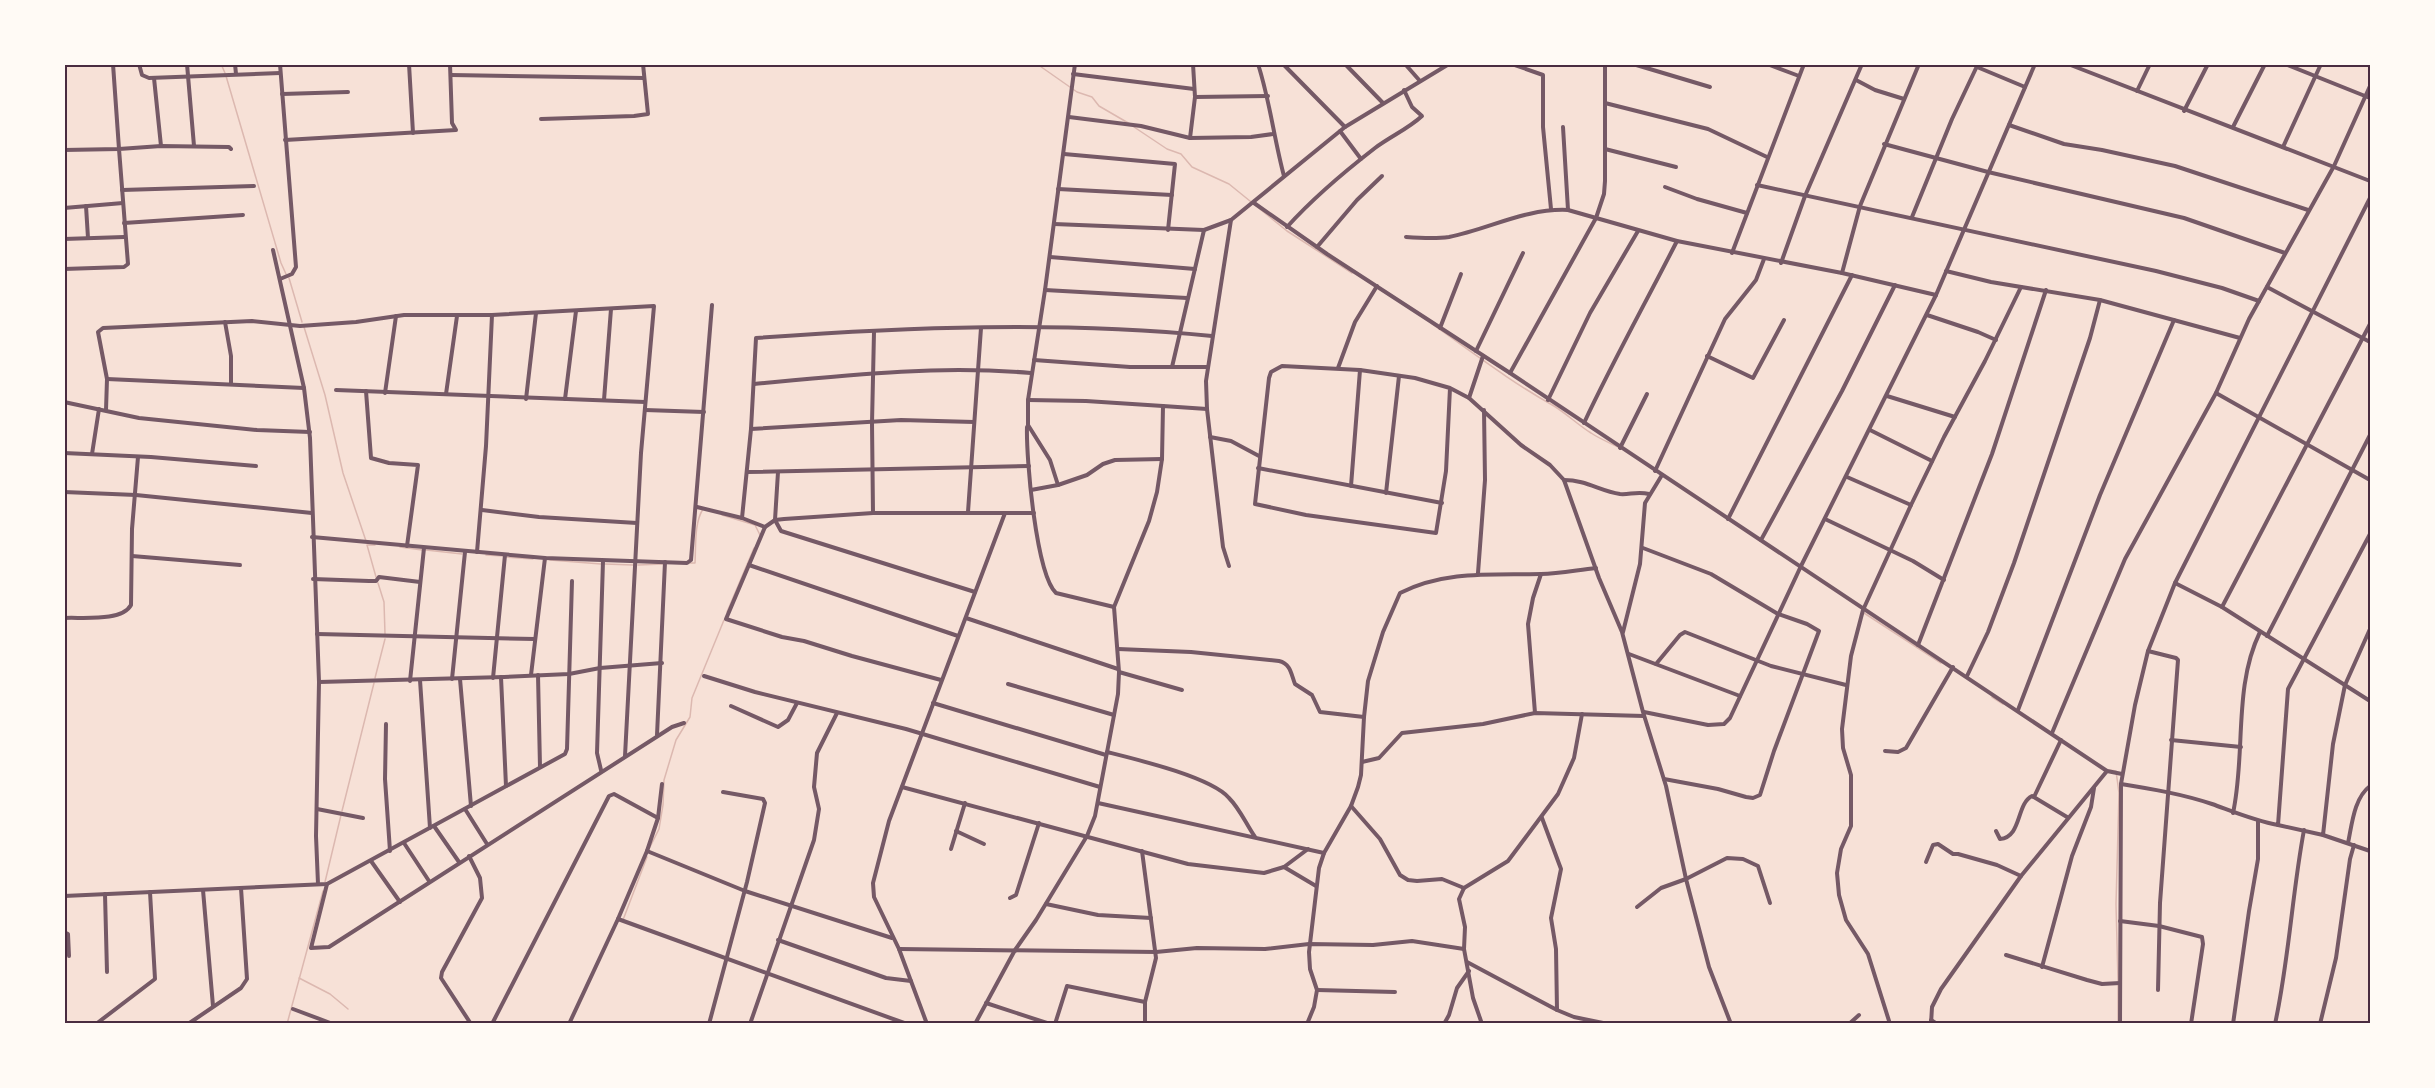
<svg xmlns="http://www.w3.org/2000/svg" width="2435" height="1088" font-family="'Golos Text',sans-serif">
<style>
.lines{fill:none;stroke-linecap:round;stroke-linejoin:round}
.stream{stroke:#dcb8b0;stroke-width:1.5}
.minor{stroke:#755966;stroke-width:4}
.neatline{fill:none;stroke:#4a2c40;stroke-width:2}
</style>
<rect width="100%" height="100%" fill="#f7e1d7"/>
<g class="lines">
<g class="stream">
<path d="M221,64L225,73"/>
<path d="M1037,64L1077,92L1092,97L1099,106L1130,124"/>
<path d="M226,76L281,263L286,274"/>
<path d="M1134,127L1167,149L1181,154L1192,167L1229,184L1287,231L1352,273"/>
<path d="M289,278L302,322"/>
<path d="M1432,324C1472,352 1511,382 1554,406C1567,414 1578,425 1591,433C1600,439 1610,443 1620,448"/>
<path d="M304,327L325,395L343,473L366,541"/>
<path d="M722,515L755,525L760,535"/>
<path d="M375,545H367L376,577"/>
<path d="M400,547L422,550"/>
<path d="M426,550L462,554"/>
<path d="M486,555L503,556"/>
<path d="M506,557L533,559"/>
<path d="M550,560L601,564"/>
<path d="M690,563H695C696,547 694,523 703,509"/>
<path d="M605,564L633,565"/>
<path d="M638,565L663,564"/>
<path d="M378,583L384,602L385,634"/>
<path d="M727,612L754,548"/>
<path d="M1864,613L1941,663"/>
<path d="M375,678L385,639"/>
<path d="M1992,697L2003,704"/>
<path d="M2109,770L2116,771L2119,793L2116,904L2118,981"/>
<path d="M342,811L374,683"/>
<path d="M649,849L659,829L663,805L664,780L676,740L690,717L692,698L724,620"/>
<path d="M325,882L341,815"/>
<path d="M623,920L647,857"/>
<path d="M299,978L330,994L348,1009"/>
<path d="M287,1024L323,891"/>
<path d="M2118,1024V985"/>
</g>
<g class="minor">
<path d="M139,64L142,75L149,78L280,73"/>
<path d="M187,64L194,146"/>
<path d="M235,64L236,74"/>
<path d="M280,64L296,267L292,274L280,279"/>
<path d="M409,64L413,133"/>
<path d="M1258,64C1270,101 1274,139 1284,176"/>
<path d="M1283,64L1345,127"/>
<path d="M1345,64L1383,103"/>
<path d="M1405,64L1420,81"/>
<path d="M1512,64L1543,75V127L1551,209"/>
<path d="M1633,64L1710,87"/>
<path d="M1767,64L1799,76"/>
<path d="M2068,64L2370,181"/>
<path d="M2285,64L2370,98"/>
<path d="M1977,67L2025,87"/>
<path d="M1073,74L1194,89"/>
<path d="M451,75L644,78"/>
<path d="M154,78L161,146"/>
<path d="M1856,80L1875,90L1904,99"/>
<path d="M2137,91L2150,64"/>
<path d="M282,94L348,92"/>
<path d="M1195,97L1268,96"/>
<path d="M1605,103L1708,129L1767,157"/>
<path d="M2184,111L2208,64"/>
<path d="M1069,117L1141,126L1190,138L1195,97L1193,64"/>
<path d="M541,119L634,116L648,114L643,64"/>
<path d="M2009,125L2064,144L2102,150L2175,166L2308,210"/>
<path d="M1563,127L1568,210"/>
<path d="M2233,127L2265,64"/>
<path d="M1340,131L1361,159"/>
<path d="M1190,138L1251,137L1273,134"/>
<path d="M285,140L456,130L452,123L450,64"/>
<path d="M1884,144L1988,172L2184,218L2285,253"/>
<path d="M2283,147L2321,64"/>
<path d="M1605,149L1676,167"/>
<path d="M64,150L119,149L113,64"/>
<path d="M1064,154L1175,164L1168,230"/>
<path d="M1757,185L2156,271L2222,288L2259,301"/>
<path d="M1665,187L1697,199L1747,213"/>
<path d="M1058,189L1172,195"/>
<path d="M122,190L254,186"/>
<path d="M1254,203L1327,254L1510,373L2107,771L2122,774"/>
<path d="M86,206L88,238"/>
<path d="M64,208L123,203"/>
<path d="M1912,217L1952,119L1978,64"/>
<path d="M124,223L243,215"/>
<path d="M1054,224L1204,230L1231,220L1345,127L1449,64"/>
<path d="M1287,227C1314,197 1344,172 1375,148C1391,136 1408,129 1422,116L1412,107L1404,90"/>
<path d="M1406,237C1420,238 1435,239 1449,237C1489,229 1526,208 1568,210L1677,241L1842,273L1936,295"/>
<path d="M64,239L124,237"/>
<path d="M1317,247L1357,200L1382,176"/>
<path d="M273,250L304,388L310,438L319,682L316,836L318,884"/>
<path d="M1732,253L1804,64"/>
<path d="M1050,257L1195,269"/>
<path d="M1781,263L1805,196L1862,64"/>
<path d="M64,269L124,267L128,264L119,149L161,146L229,147L231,149"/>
<path d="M1946,271L1991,282L2100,300L2240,338"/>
<path d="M1842,273L1860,206L1919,64"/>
<path d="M2267,287L2370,342"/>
<path d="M1045,290L1187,298"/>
<path d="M1927,315L1978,332L1996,340"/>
<path d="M225,322L231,356V383"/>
<path d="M1440,328L1461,274"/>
<path d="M1476,351L1523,253"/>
<path d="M1707,356L1753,378L1784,320"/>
<path d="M1034,360L1130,367H1207"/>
<path d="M1172,367L1204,230"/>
<path d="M1338,368L1355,322L1377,286"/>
<path d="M1510,373L1596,218L1604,194L1605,181V64"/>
<path d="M107,379L304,388"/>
<path d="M754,384C847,375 937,365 1031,373"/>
<path d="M1450,388L1446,471L1436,533L1306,515L1255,504L1269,378L1271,372L1282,366L1360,370L1415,378L1450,388L1469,398L1521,445L1550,465L1564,480L1599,578L1622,632L1643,712L1666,786L1686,879L1709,967L1731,1024"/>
<path d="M336,390L645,402"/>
<path d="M366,391L371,458L389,463L418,465L407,546"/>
<path d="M385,393L396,316"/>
<path d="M2216,393L2370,480"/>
<path d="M446,394L457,316"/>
<path d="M1887,396L1955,417"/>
<path d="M1469,398L1483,356"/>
<path d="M526,399L536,313"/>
<path d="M565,399L576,311"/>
<path d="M604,400L611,309"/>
<path d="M1028,400L1086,401L1163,406"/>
<path d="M1548,400L1590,313L1638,231"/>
<path d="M64,402L139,418L257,430L310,432"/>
<path d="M106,410L107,379L98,332L103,328L252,321L300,326L356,322L404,315H492L654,306L641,453L625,756"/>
<path d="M645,410L704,412"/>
<path d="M1584,423C1613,361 1646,302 1677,241"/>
<path d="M1027,427C1026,457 1036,574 1056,593L1114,607"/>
<path d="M751,429L901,420L974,422"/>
<path d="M1870,430L1932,461"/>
<path d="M1210,437L1231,441L1259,456"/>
<path d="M1620,448L1647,394"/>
<path d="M64,453L151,457L256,466"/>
<path d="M92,454L99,409"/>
<path d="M1258,468L1442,503"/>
<path d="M1655,471L1725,319L1756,280L1764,259"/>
<path d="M747,472L1029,466"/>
<path d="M778,472L775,520L781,531L975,592"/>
<path d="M1847,477L1911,505"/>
<path d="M1564,480C1586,480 1600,491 1620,494C1629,495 1637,491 1649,494"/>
<path d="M1058,485L1087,475L1103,464L1115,460L1162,459"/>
<path d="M1351,486L1360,370"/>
<path d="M1031,490L1058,485L1050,460L1028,425V400L1045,290L1075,64"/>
<path d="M64,492L136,495L312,513"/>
<path d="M1386,493L1399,376"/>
<path d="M697,507L742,518L765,527"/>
<path d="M482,510L539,517L637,523"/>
<path d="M968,512L981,328"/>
<path d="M873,513L872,423L874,332"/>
<path d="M742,518L751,429L756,338C907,327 1061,321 1212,336"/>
<path d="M1728,519L1852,275"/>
<path d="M1825,519L1913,561L1944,580"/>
<path d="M312,537L545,558L687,563L691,560L712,305"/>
<path d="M1761,540L1842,391L1895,285"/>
<path d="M1643,548L1711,574L1778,614L1807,624L1819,631L1774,751L1760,795L1753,798L1746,797L1718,789L1664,779"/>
<path d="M477,552L486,446L492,315"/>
<path d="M132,556L240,565"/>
<path d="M749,565L958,636"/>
<path d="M1229,566L1223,547L1207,409L1206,381L1231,220"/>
<path d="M1478,573L1485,480L1484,410"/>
<path d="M313,579L369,581H376L379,577L420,582"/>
<path d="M2175,583L2222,607L2370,701"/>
<path d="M2222,607L2370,324"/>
<path d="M64,618C82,617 122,622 131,605L132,529L138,457"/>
<path d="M966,618L1118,669"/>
<path d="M1623,632L1640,564L1645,503L1662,475"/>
<path d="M317,634L535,639"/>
<path d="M2267,636L2370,435"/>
<path d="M1918,645L1992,454L2046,290"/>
<path d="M1118,649L1191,652L1279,661C1291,664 1291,674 1295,684L1312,695L1320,712L1364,717"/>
<path d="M2148,651L2176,658L2178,660L2160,903L2158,990"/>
<path d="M1629,654L1740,696"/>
<path d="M1656,664L1680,635L1685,632L1771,666L1846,685"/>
<path d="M1119,672L1182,690"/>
<path d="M531,675L545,558"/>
<path d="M538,675L540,767"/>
<path d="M704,676L755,692L906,729L1100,787"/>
<path d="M1967,676L1988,632L2014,563L2090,338L2100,300"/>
<path d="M501,677L506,786"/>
<path d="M493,678L505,555"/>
<path d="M452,679L465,552"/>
<path d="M460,679L471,806"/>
<path d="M420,680L430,828"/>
<path d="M941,680L852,656L804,641L782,637L726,619L765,527L775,520L784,519L873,513H1034"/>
<path d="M410,681L424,548"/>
<path d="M319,682L504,677L569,674L600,668L662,663"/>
<path d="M1008,684L1114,715"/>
<path d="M933,703L1106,755"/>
<path d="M731,706L778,727L788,720L797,703"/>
<path d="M2018,710L2100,495L2174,320"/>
<path d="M1644,712L1708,725L1724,724L1730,718L1801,566L1936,295L2035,64"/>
<path d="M1535,713L1528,624L1533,598L1541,574"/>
<path d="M386,724L385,779L390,851"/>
<path d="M2052,733L2125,559L2216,393L2249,319L2334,166L2370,86"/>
<path d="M657,735L665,562"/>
<path d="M2171,740L2241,747"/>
<path d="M1885,751L1898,752L1906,748L1953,667"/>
<path d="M1107,752C1135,759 1211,777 1229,798C1240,809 1246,824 1255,837"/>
<path d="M1362,762L1379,758L1402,733L1483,724L1535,713L1644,716"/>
<path d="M601,770L597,753L603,561"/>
<path d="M2121,784C2152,789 2182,794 2212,804C2234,812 2255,821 2278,825L2288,689L2370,534"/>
<path d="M902,787L1188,864L1264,873L1284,867L1308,849"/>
<path d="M2034,797L2061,740"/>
<path d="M1098,803L1324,853"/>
<path d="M1351,806L1380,839L1400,875L1408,880L1417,881L1442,879L1464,888"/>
<path d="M317,809L363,818"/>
<path d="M465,809L487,844"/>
<path d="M2233,813C2246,754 2233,687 2260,632"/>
<path d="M1542,818L1561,869L1551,918L1556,949L1557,1010"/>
<path d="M2278,825L2323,835L2333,744L2345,685L2370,629"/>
<path d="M434,826L459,862"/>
<path d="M956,831L984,844"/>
<path d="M1996,831L2000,839C2022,837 2016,804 2032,796L2067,817"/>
<path d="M2323,835L2370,851"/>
<path d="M404,843L429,881"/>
<path d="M2348,843C2352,824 2354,798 2370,786"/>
<path d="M951,849L965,803"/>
<path d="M647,851L745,891L892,938"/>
<path d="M1142,851L1156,958L1145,1002V1024"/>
<path d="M469,856L480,878L482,898L442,972L441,978L471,1024"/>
<path d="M371,861L400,902"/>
<path d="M1926,862L1933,845L1938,844L1953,854H1958L1997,865L2021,876"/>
<path d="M1284,867L1316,886"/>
<path d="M327,884L311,948L329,947L672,727L684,723"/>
<path d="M203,890L213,1006"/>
<path d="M105,894L107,972"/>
<path d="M64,896L327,884L565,754L567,749L572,581"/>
<path d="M1010,898L1016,895L1039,823"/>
<path d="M1046,904L1098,915L1151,918"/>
<path d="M1637,907L1661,888L1686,879L1727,858L1743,859L1758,866L1770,903"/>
<path d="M618,919L907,1024"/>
<path d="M2120,921L2159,926L2202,937L2203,944L2191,1024"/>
<path d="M64,932L68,934L69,956"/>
<path d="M778,940L886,978L911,981"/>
<path d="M899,949L1156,952L1197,948L1265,949L1309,944L1373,945L1412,941L1464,949"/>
<path d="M2006,955L2087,980L2102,984L2120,983"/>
<path d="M1467,962L1557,1010L1574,1017L1608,1024"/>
<path d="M2042,967L2072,856L2091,807L2094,788"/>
<path d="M1317,990L1395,992"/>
<path d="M986,1003L1050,1024"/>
<path d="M293,1009L333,1024"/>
<path d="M1931,1020L1937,1024"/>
<path d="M96,1024L155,979L150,892"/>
<path d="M188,1024L241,988L247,979L241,888"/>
<path d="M492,1024L609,796L614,794L658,818"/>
<path d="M569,1024L618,919L647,851L658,818L662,784"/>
<path d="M709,1024L747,882L765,803L763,799L723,792"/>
<path d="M750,1024L814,840L819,809L814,787L817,753L837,713"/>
<path d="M927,1024L899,949L874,897L873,883L889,821L1005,513"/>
<path d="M975,1024L1015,950L1036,920L1087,836L1095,816L1118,694L1119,672L1114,607L1149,521L1157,492L1162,459L1163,406L1207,409"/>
<path d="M1055,1024L1067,986L1145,1002"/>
<path d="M1307,1024L1314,1007L1317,990L1310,969L1309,952L1319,868L1324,853L1351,806L1358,787L1361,775L1364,717L1368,681L1383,632L1400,593C1445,570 1493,575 1541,574C1559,574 1577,570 1596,568"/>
<path d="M1444,1024L1449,1015L1457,988L1469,971"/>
<path d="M1482,1024L1473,998L1464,949L1465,927L1459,899L1464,888L1508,861L1558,794L1574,758L1582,714"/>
<path d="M1849,1024L1859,1015"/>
<path d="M1890,1024L1868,954L1846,920L1839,895L1837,873L1841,849L1851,826V775L1843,748L1842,729L1851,656L1863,610L1911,505L1944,437L1985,361L2021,287"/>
<path d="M1931,1024L1932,1007L1941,989L2021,876L2107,771"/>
<path d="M2094,1024H2113"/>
<path d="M2120,1024L2121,784L2135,705L2148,651L2175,583L2370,198"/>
<path d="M2233,1024L2249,911L2258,859V821"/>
<path d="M2275,1024C2289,960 2292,894 2304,830"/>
<path d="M2320,1024L2336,958L2350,859L2354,845"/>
</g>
</g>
<rect width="2435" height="1088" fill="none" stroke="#fffaf5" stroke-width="132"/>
<rect x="66" y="66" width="2303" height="956" class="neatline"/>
</svg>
